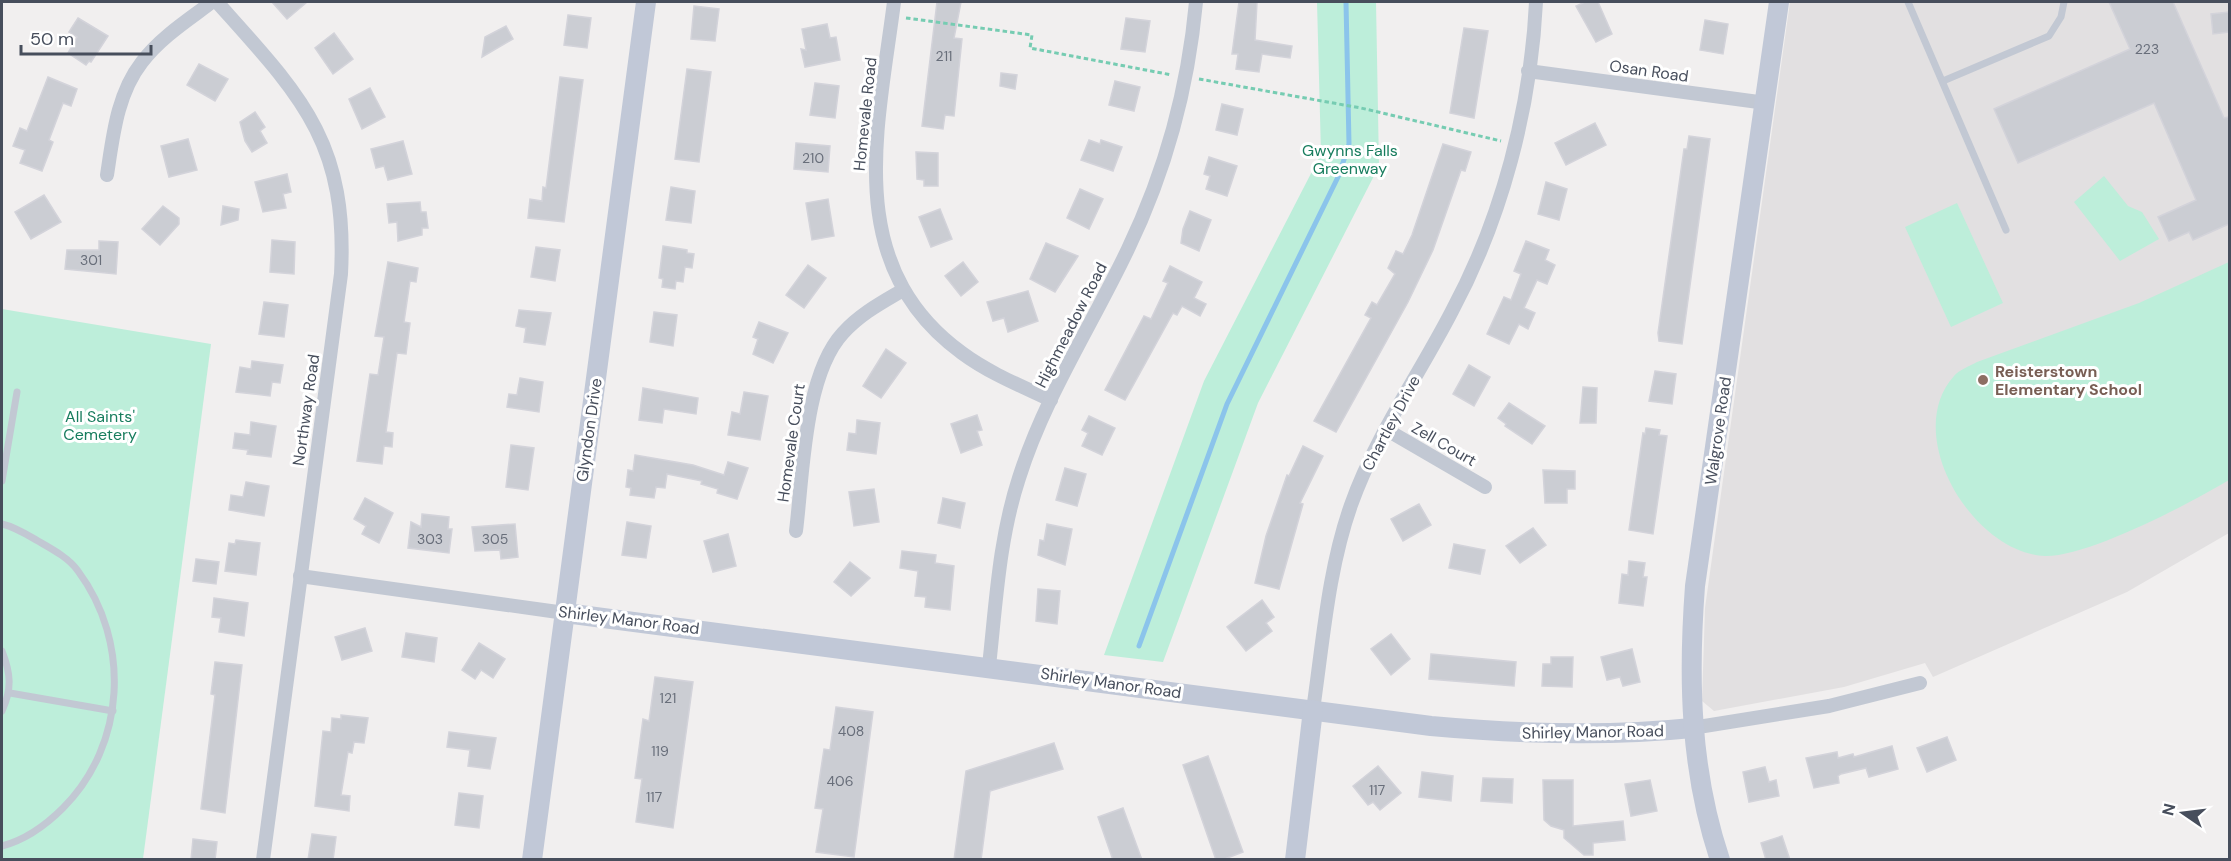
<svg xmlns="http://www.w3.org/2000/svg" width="2231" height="861" font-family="'DM Sans',sans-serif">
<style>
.education{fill:#e2e0e1}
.green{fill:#bdeeda}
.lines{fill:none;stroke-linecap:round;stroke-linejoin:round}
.stream{stroke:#8bc4eb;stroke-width:5}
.building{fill:#cbcdd3;stroke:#d3d3da;stroke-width:1.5}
.path{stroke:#76ccb2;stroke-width:3;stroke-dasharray:4.5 3;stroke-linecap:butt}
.lane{stroke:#c2c8d3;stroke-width:7}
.street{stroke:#c2c8d3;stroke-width:14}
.secondary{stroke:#c1c8d7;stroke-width:20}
.education-dot{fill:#8d6e63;stroke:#fff;stroke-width:2}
.labels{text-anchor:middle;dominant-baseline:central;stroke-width:6;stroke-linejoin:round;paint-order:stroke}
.number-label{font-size:14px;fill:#686e7a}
.street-label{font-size:16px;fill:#474e5c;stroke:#fff}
.park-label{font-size:16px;fill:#187d5e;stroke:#fff}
.education-label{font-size:16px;font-weight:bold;fill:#785e54;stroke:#fff;text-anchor:start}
</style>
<rect width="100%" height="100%" fill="#f1efef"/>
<path class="education" d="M1790,2H2229V533L2127,592L1933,677L1925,663L1844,687L1714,711L1702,701L1705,608Z"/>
<g class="green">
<path d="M1317,2H1376L1379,166L1258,403L1163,662L1104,655L1204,381L1321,154Z"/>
<path d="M2104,176L2128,206L2142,212L2159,239L2120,261L2074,202Z"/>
<path d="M1957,203L2003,303L1951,327L1905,227Z"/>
<path d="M2229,262V480C2191,503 2088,557 2045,556C1973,553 1901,435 1954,376C1959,370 1970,366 1977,362L2139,303Z"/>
<path d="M2,309L211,344L143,859H2Z"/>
</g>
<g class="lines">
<path class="stream" d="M1139,646L1227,404L1339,175L1349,144L1346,2"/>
</g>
<g class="building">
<path d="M272,2H307L287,19Z"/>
<path d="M937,2H961L954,38L962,39L954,116L945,115L943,129L922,126Z"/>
<path d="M1239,2H1257L1255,40L1292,46L1290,58L1262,54L1259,72L1236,69L1238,54H1232Z"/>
<path d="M1585,2H1598L1612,34L1596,42L1576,6Z"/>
<path d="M2109,2H2173L2224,118L2229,117V224L2193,240L2189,232L2169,241L2158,217L2196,200L2154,103L2018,163L1994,109L2130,49Z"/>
<path d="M694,6L719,9L715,41L691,39Z"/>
<path d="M2229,12V32L2213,34L2211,14Z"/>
<path d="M568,15L591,18L587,48L564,45Z"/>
<path d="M78,18L108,36L91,62L89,61L86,65L68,53L77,37L69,32Z"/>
<path d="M1126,18L1150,21L1145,52L1121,49Z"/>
<path d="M1705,20L1728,24L1723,54L1700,50Z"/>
<path d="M827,24L830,38L836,37L840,60L805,67L801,49L806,50L802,29Z"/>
<path d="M506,26L513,39L482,57L485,37Z"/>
<path d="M1464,28L1488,31L1474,118L1450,113Z"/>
<path d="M334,33L353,59L333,74L315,48Z"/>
<path d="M199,64L228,79L215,101L187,85Z"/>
<path d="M687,69L711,72L699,162L675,159Z"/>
<path d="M1001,73L1017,75L1015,89L1000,86Z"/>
<path d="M48,77L77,89L71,106L63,103L49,140L53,142L42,171L20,163L25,150L13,146L20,128L27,131Z"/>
<path d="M560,77L583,80L564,222L528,218L530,199L542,201L543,187L546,188Z"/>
<path d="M1115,81L1140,87L1134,111L1109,105Z"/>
<path d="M815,83L839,86L835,118L810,115Z"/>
<path d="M370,88L385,117L362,129L349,99Z"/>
<path d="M1222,104L1243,109L1237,135L1216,130Z"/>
<path d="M255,112L265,127L260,131L267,143L252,152L245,141L240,122Z"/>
<path d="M1595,123L1606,145L1566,165L1555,143Z"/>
<path d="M1689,136L1710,139L1682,344L1659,341L1658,333L1684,149H1687Z"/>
<path d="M188,139L197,170L169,177L161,146Z"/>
<path d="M1089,140L1100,144L1101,140L1122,147L1113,171L1081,160Z"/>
<path d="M403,141L412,174L388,180L384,166L376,168L371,149Z"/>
<path d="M796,143L830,146L828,172L794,169Z"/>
<path d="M1443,144L1471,152L1465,171L1461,170L1433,250L1408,302L1336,432L1314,421L1371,318L1365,315L1372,302L1377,305L1395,274L1388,268L1396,251L1403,254L1412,235Z"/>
<path d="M916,152L938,153V186H924V180L917,179Z"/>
<path d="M1209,157L1237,166L1227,196L1206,189L1210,176L1204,174Z"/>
<path d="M287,174L291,192L283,194L286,208L263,212L255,182Z"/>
<path d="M1546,182L1567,189L1559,220L1538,214Z"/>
<path d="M671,187L695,191L691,223L666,220Z"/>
<path d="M1080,189L1103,199L1089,229L1067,218Z"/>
<path d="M44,195L61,222L31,239L15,212Z"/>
<path d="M828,199L834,236L812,240L806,203Z"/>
<path d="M420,202L421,212H426L428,228H422V235L398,241L397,222L389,223L387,204Z"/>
<path d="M163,206L179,218V224L160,245L142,229Z"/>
<path d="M223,206L239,209L238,220L221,225Z"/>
<path d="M940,209L952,239L931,247L919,217Z"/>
<path d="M1190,211L1211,220L1199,251L1181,243L1183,229Z"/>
<path d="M272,240L295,242L294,274L270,272Z"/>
<path d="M99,241L118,242L116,274L65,269L67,250H99Z"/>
<path d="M1526,241L1549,250L1545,260L1555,265L1547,284L1537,280L1524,308L1535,313L1528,329L1519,324L1509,344L1487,334L1504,297L1511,300L1521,274L1514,271Z"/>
<path d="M1046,243L1078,256L1055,292L1030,279Z"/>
<path d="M663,246L687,250V253L694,254L692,268L685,267L683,282L676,281L675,289L662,287L663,279L659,278Z"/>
<path d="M536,247L560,250L555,281L531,277Z"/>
<path d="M388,262L418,268L416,282L410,281L404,322L410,323L406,354L397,353L386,432L393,433L392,447L384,446L382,464L357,461L370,374L378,375L384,337L375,336Z"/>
<path d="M963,262L978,282L961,296L945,276Z"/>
<path d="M808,265L826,278L804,308L786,295Z"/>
<path d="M1170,266L1202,282L1194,298L1206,304L1200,316L1182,306L1177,315L1173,313L1125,400L1105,390L1144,316L1151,319L1168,283L1163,281Z"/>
<path d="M1028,291L1038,321L1008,332L1004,318L993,321L987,302Z"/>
<path d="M264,302L288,305L284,337L259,334Z"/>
<path d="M519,310L551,313L545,345L524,342L526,328L516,326Z"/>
<path d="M654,312L677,315L673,346L650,342Z"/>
<path d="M759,322L788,333L773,363L753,354L758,339L753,337Z"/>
<path d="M886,349L906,363L881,398L863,386Z"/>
<path d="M252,361L283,365L280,383L272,382L270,396L236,392L240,367L251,369Z"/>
<path d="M1469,365L1490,377L1474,406L1453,394Z"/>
<path d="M1655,371L1676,374L1672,404L1649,401Z"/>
<path d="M520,378L543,382L539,412L507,407L509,394L517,395Z"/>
<path d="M1583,387L1597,388L1596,423H1580Z"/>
<path d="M643,388L698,398L696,414L664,409L662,423L639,420Z"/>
<path d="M744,392L768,396L760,440L728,435L732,412L740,414Z"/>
<path d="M1509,403L1545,426L1532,444L1505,426L1506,424L1498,418Z"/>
<path d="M977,415L982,430L977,431L982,445L961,453L951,424Z"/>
<path d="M1089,416L1115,428L1102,455L1082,446L1088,433L1082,430Z"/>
<path d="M857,420L880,423L876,454L847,450L849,433L856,434Z"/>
<path d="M251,422L276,426L271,457L247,454L248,450L233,448L235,433L250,435Z"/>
<path d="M1646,428L1660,430L1659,435L1667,436L1653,534L1629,530L1643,433L1645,434Z"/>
<path d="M511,445L534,448L528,490L506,487Z"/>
<path d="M1303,446L1323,456L1300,503L1303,504L1279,589L1255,583L1266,536L1287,475L1289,476Z"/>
<path d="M635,455L693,465L724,475L728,462L748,468L737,499L717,493L718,489L701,484L702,481L667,474L665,488L656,487L654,498L630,495L631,488L626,487L628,470L633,471Z"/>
<path d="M1065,468L1086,474L1077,506L1056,500Z"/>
<path d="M1543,470L1575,471V489H1567V503H1545Z"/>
<path d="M246,482L269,486L264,516L229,510L231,495L243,497Z"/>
<path d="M874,489L879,522L854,526L849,492Z"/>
<path d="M365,498L393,513L379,543L362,534L366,526L354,519Z"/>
<path d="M943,498L965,503L960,528L938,523Z"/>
<path d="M1419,504L1431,525L1403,541L1391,519Z"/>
<path d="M422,514L449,517L448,529H452L449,553L408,548L411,522L421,527Z"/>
<path d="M627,522L651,526L646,558L622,555Z"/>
<path d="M515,524L518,557L501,559L500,550L475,551L472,527Z"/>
<path d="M1047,524L1072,529L1065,565L1038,555L1040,540L1044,541Z"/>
<path d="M1533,528L1546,545L1520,563L1506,546Z"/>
<path d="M728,534L736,566L713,572L704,541Z"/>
<path d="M236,540L260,543L256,575L225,571L229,543L235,544Z"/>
<path d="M1454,544L1485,550L1480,574L1449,568Z"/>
<path d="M902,551L936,555L935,563L954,566L950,610L925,607L926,597L915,596L918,571L900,568Z"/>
<path d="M196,559L219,562L216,584L193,581Z"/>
<path d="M1629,561L1645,563L1643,577H1647L1643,606L1619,603L1622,574L1628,575Z"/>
<path d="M850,562L870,578L851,596L834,582Z"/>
<path d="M1038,589L1060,591L1057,624L1036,621Z"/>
<path d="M214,598L248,603L244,636L219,632L221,618L212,617Z"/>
<path d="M1262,600L1274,617L1266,623L1272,631L1246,651L1227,627Z"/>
<path d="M365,628L372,651L342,660L335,637Z"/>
<path d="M406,633L437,638L434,662L402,657Z"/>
<path d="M1391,634L1410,659L1391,675L1371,649Z"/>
<path d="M479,643L505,659L493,678L481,670L475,679L462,670Z"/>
<path d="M1632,649L1640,682L1623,686L1620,677L1607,680L1601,657Z"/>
<path d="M1431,654L1516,662L1514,686L1429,679Z"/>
<path d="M1551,657H1573L1572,687L1542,686L1543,664H1551Z"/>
<path d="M215,662L242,665L225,813L201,809L215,695L211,694Z"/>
<path d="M655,677L693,682L673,828L636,822L642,779L635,778L643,719L649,721Z"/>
<path d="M836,707L873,712L854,857L816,852L823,809L815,808L824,749L830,750Z"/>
<path d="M341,715L368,718L364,743L354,742L352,753L348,752L341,795L350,796L349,811L315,806L323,731L331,732L332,718L341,719Z"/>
<path d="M449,732L496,738L490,769L468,766L470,750L447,747Z"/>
<path d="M1947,737L1956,760L1927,772L1917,748Z"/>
<path d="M1054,743L1063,769L990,791L981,860H954L966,771Z"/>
<path d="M1892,746L1898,769L1869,777L1866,768L1841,774L1838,776L1839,783L1814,788L1806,758L1837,752L1838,758L1853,754L1854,757Z"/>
<path d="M1208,756L1243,852L1222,860H1216L1183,765Z"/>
<path d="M1378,766L1401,793L1380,810L1373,802L1368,805L1353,786Z"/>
<path d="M1765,767L1769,782L1776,780L1779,796L1749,802L1743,772Z"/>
<path d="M1422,772L1453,776L1451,801L1419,797Z"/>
<path d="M1483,778L1513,779L1512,803L1481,801Z"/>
<path d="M1543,780H1573V826L1623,821L1625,840L1593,843V855H1584L1564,838V830L1551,826L1544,820Z"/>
<path d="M1650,780L1657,811L1631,816L1625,784Z"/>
<path d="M459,793L483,796L479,828L455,825Z"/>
<path d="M1123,808L1142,860H1113L1098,817Z"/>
<path d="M312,834L336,837L333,860H308Z"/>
<path d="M1782,836L1790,860H1766L1761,843Z"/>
<path d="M193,839L217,842L215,860H191Z"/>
</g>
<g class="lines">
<g class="path">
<path d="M906,18L1032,35L1030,48L1172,75"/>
<path d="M1199,79L1361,108L1501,141"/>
</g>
<g class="lane">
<path d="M1908,2L2006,230"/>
<path d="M1943,81L2049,36L2061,17L2064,2"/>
<path d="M2,481L17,392"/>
<path d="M2,524C15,527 26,534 38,541C52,549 69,558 78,571C131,642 126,745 63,808C45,826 25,840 2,846"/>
<path d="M2,651C11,674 12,689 2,711"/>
<path d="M10,693L113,711"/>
</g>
<g class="street">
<path d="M217,2C300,95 348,141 341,274L263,860"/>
<path d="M894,2C878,128 841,265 962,353C989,373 1021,386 1051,400"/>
<path d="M1528,71L1766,103"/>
<path d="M107,175C113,136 117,94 142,62C160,38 188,20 212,2"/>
<path d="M1387,430L1485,487"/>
<path d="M796,531C803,475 804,375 843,333C860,314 881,303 903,290"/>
<path d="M300,576L565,613"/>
<path d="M989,666C996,603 999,539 1019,478C1044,398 1092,325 1128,249C1166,170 1188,89 1196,2"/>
<path d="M1313,710C1323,642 1328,570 1351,505C1375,437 1419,375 1452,311C1502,218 1531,107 1536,2"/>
<path d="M1692,728L1829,706L1920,683"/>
</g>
<g class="secondary">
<path d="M565,613L1431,726C1519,734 1604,737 1692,728"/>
<path d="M532,860L646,2"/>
<path d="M1295,860L1313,710"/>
<path d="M1720,860C1690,770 1688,679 1695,586L1779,2"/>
</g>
</g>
<circle class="education-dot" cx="1983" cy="380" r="6"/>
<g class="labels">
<g class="number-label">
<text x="2147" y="49">223</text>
<text x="944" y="56">211</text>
<text x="813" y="158">210</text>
<text x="91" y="260">301</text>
<text x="430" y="539">303</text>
<text x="495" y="539">305</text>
<text x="668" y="698">121</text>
<text x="851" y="731">408</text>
<text x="660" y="751">119</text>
<text x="840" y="781">406</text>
<text x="1377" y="790">117</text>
<text x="654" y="797">117</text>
</g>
<g class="street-label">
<text transform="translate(1649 71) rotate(8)">Osan Road</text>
<text transform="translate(865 114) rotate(-84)">Homevale Road</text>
<text transform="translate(1071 325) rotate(-63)">Highmeadow Road</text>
<text transform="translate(306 410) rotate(-82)">Northway Road</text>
<text transform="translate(1391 423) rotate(-62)">Chartley Drive</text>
<text transform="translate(589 430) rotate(-82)">Glyndon Drive</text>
<text transform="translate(1718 431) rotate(-82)">Walgrove Road</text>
<text transform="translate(791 443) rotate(-82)">Homevale Court</text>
<text transform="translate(1444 444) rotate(30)">Zell Court</text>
<text transform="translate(629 620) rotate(7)">Shirley Manor Road</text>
<text transform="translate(1111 683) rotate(8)">Shirley Manor Road</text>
<text transform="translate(1593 732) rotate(-1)">Shirley Manor Road</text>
</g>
<g class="park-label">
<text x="1350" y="150">Gwynns Falls<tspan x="1350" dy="18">Greenway</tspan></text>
<text x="100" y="416">All Saints'<tspan x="100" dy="18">Cemetery</tspan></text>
</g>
<g class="education-label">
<text x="1995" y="371">Reisterstown<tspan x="1995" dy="18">Elementary School</tspan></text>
</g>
</g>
<rect width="2231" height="861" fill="none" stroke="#474e5c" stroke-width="6"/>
<g transform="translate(2183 813) rotate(284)" stroke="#ffffff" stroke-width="4.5" paint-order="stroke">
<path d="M0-4.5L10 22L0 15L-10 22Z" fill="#474e5c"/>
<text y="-9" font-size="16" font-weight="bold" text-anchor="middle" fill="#474e5c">N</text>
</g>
<path d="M21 45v9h130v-9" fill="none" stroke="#474e5c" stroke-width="3"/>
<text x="30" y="45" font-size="18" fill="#474e5c" stroke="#ffffff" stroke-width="4.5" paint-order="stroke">50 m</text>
</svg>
